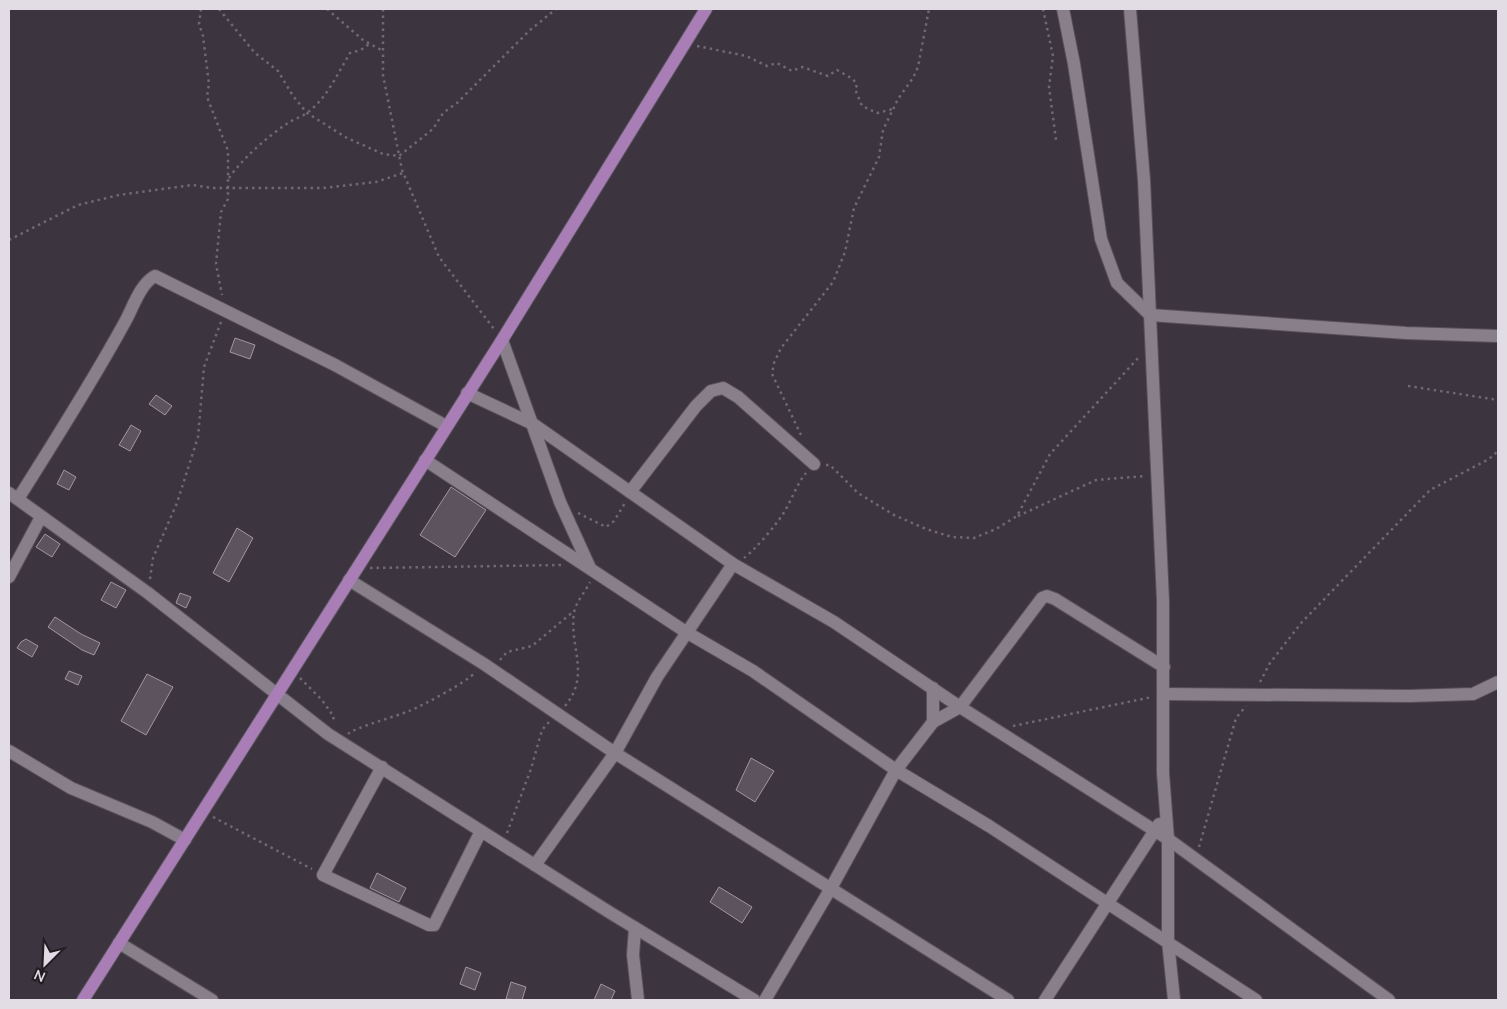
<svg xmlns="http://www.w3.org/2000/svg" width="1507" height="1009" font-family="Mulish,sans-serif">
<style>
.building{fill:#5c535e;stroke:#a097a3}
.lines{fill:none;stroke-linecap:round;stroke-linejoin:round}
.minor-casing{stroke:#58525a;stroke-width:14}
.major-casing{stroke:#58525a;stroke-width:14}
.path{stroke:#706973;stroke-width:2.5;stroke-dasharray:2.5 4;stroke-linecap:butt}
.minor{stroke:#897f8b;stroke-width:12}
.major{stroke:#a97eb6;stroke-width:12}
</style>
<rect width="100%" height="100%" fill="#3c343f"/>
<g class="building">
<path d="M235,338L255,345L250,359L230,352Z"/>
<path d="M156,395L172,406L165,415L149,404Z"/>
<path d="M131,425L141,431L130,451L119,445Z"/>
<path d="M64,470L76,477L69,490L57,484Z"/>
<path d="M451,487L486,510L455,557L420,535Z"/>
<path d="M237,528L253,538L229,582L213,573Z"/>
<path d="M45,534L60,544L52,557L36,547Z"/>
<path d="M111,582L126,590L116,608L101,600Z"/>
<path d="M180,593L191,597L186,608L176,603Z"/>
<path d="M55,617L81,634L100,643L94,655L82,650L48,627Z"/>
<path d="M26,639L38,646L32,657L17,648L21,642Z"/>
<path d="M69,671L82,676L78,685L65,679Z"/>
<path d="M147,674L173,687L146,735L121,721Z"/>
<path d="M751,758L774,771L755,802L736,790Z"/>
<path d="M377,873L406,888L399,902L370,888Z"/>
<path d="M719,887L752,907L742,923L710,902Z"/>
<path d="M466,967L481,973L475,990L460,984Z"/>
<path d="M511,982L526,987L522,1000L506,999Z"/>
<path d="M601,984L615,991L611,1000H594Z"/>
</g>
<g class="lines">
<defs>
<g id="minor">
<path d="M1063,9L1074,64L1101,239L1117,283L1150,315L1406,333L1498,336"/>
<path d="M1130,9L1144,180L1150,315L1163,601V773L1168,839V941L1174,1000"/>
<path d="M502,340L560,502L590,568"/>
<path d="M467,393L533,424L733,564L834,622L960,707L1168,839L1389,1000"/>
<path d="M425,460L686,632L753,671L896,770L989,826L1256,1000"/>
<path d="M630,492L696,406L711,391L723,388L738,397L814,464"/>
<path d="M9,493L148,593L328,734L609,912L754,1000"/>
<path d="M18,499C55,440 93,381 126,320C133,307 141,283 155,276L335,365L446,426"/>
<path d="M9,577L41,517"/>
<path d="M349,580L484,664L615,753L657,677L733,564"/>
<path d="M1163,694L1409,696L1473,694L1498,682"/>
<path d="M933,722V688"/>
<path d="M9,751L71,788L152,822L185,840"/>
<path d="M382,767L323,875L429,925H434L481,831"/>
<path d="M535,865L615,753L1008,1000"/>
<path d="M635,928L633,955L638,1000"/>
<path d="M119,943L212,1000"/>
<path d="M765,1000L831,888L896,770L933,722L960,707L1042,598L1047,596L1055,599L1164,667"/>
<path d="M1045,1000L1159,824"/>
</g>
<path id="major" d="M83,1000L502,340L706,9"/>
</defs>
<use href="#minor" class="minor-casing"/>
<use href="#major" class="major-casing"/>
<g class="path">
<path d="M201,9L199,24L203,36L209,84L207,97L228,151V199L221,212L216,264L222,295"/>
<path d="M219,9L254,52L278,71L293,96L307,113L347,138L383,154L399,156L433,129L443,113L457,103L530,30L556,9"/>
<path d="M327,9L363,40L383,51"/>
<path d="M383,9V75L402,170L439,257L494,329"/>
<path d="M1043,9L1053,56L1049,87L1056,140"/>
<path d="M697,46L746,56L767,66L777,63L792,71L802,67L828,76L837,70L853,79L857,85L855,89L862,106L877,113L893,109"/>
<path d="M229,178C243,158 267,137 288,123C294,119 302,117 308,112C327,98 338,73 350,53L361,50L369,44"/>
<path d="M9,240L78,205L119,195L192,185L213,188H323L376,182L403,173"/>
<path d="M1408,386L1498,400"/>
<path d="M801,435L772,374L774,363L781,348L833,282L845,252L854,208L879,157L883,130L898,99L913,78L918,67L929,9"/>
<path d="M826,465H830L858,493L894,515L926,529L952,537L974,538L996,529L1017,516L1050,454L1140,356"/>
<path d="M578,513L606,527L614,521L625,503"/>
<path d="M1018,516L1096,480L1145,476"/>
<path d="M744,558C754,551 776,525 783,514C792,500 796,485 806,473"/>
<path d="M370,568L562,565"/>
<path d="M150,579L153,558L177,503L198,437L204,367L221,322"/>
<path d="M500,660L507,652L532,646L574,611"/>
<path d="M300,678L322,700L334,717L332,722"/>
<path d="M1260,682L1270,663L1302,622L1430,490L1489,459L1498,451"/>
<path d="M565,706C591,675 569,647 574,613C575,603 586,591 590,582"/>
<path d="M1013,726L1152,697"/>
<path d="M348,734C353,728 398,716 409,711C424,705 465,683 476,672"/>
<path d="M213,817L312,869"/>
<path d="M507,833L531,769L542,730L549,722"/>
<path d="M1199,847L1236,718L1246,706"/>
</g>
<use href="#minor" class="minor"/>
<use href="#major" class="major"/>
</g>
<rect width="1507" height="1009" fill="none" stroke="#e2dde4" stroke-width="20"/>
<g transform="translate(45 964) rotate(204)" stroke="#211d22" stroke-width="4" paint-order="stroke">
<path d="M0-4L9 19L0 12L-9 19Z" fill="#e2dde4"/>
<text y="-8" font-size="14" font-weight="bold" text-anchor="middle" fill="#e2dde4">N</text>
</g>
</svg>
